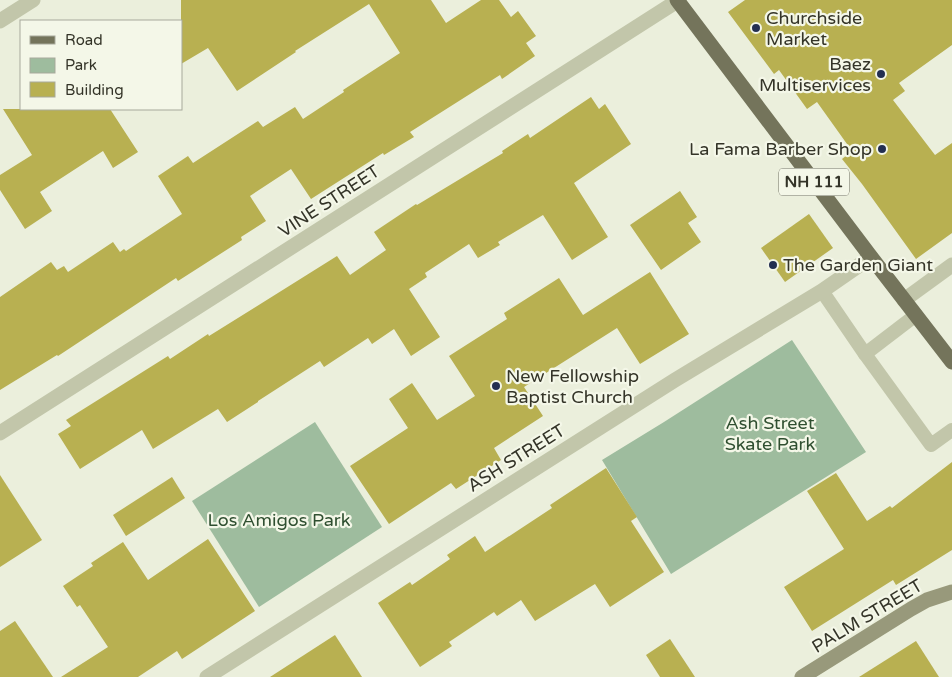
<svg xmlns="http://www.w3.org/2000/svg" width="952" height="677" font-family="'Varela Round',sans-serif">
<style>
.green{fill:#9ebc9e}
.building{fill:#b8b051}
.lines{fill:none;stroke-linecap:round;stroke-linejoin:round}
.lane{stroke:#c2c6aa;stroke-width:14}
.street{stroke:#c2c6aa;stroke-width:15}
.secondary{stroke:#98997b;stroke-width:15}
.primary{stroke:#74745b;stroke-width:15}
.poi-dot{fill:#232f51;stroke:#f4f7e8;stroke-width:2}
.labels{text-anchor:middle;dominant-baseline:central;stroke-width:4.5;stroke-linejoin:round;paint-order:stroke}
.shield{fill:#f4f7e8;stroke:#6e6e62;stroke-width:1}
.shield-label{font-size:16px;font-weight:bold;fill:#343428}
.poi-label{font-size:18px;fill:#343428;stroke:#f4f7e8;text-anchor:start}
.street-label{font-size:18px;fill:#343428;stroke:#f4f7e8}
.park-label{font-size:18px;fill:#2f4f30;stroke:#f4f7e8}
</style>
<rect width="100%" height="100%" fill="#ebefdc"/>
<g class="green">
<path d="M792,340L866,452L671,574L602,460L664,422Z"/>
<path d="M315,422L382,527L259,607L192,501Z"/>
</g>
<g class="building">
<path d="M181,0H431L446,23L481,0H499L511,17L518,11L536,36L526,43L535,56L502,79L500,75L410,132L414,137L384,155L383,153L311,199L291,169L250,196L266,221L241,237L242,240L178,281L176,278L58,356L57,355L0,390V297L51,262L57,270L64,266L68,272L113,242L120,252L124,249L126,251L182,214L158,176L188,156L193,163L258,121L263,127L295,107L303,119L344,92L343,90L400,53L369,4L295,51L296,52L237,91L208,48L181,64Z"/>
<path d="M745,0H952V45L899,83L905,91L893,100L935,155L952,143V233L916,259L862,184L842,159L852,151L817,102L807,109L779,70L774,74L728,12Z"/>
<path d="M591,97L599,109L605,104L631,144L574,183L608,237L572,260L543,215L498,242L500,245L478,258L469,244L425,273L427,277L409,289L440,337L411,356L394,329L372,344L368,338L324,367L320,361L258,401V402L227,422L218,409L153,449L142,430L80,469L58,434L71,426L66,420L168,356L170,359L208,334L209,336L337,256L350,275L386,250L374,232L416,204L417,205L503,153L502,151L528,134L530,138Z"/>
<path d="M3,109H110L138,152L113,168L103,151L40,192L52,211L25,229L0,190V175L32,155Z"/>
<path d="M680,191L697,217L688,223L701,242L661,270L630,225Z"/>
<path d="M809,214L833,248L785,282L761,248Z"/>
<path d="M650,272L689,334L640,364L617,328L524,387L543,416L494,448L501,460L456,489L451,483L389,524L350,466L408,428L389,399L412,383L437,420L475,396L449,356L507,319L504,313L559,278L583,315Z"/>
<path d="M952,462V550L896,585L893,580L812,631L784,587L844,549L807,491L836,473L867,521L890,506L892,508Z"/>
<path d="M606,468L637,517L631,521L664,572L610,607L595,584L535,621L521,600L497,616L494,612L449,642L452,646L420,667L378,603L410,582L412,585L450,559L447,555L475,536L485,552L552,508L550,505Z"/>
<path d="M0,475L42,540L0,567Z"/>
<path d="M172,477L185,498L126,536L113,515Z"/>
<path d="M208,539L255,611L182,659L177,651L138,677H61L108,647L80,605L77,607L63,586L93,566L91,563L123,542L148,580Z"/>
<path d="M15,621L53,677H0V631Z"/>
<path d="M335,635L362,677H270Z"/>
<path d="M670,639L695,677H660L646,655Z"/>
<path d="M916,641L939,677H859Z"/>
</g>
<g class="lines">
<g class="lane">
<path d="M822,291L865,354L931,445L952,430"/>
<path d="M865,354L916,315"/>
</g>
<g class="street">
<path d="M0,21L33,0"/>
<path d="M904,300L952,265"/>
<path d="M0,433L679,0"/>
<path d="M207,677L675,380L822,291L871,257"/>
</g>
<path class="secondary" d="M802,677L911,609L927,600L952,592"/>
<path class="primary" d="M677,0L871,257L952,362"/>
</g>
<g class="poi-dot">
<circle cx="756" cy="28" r="5"/>
<circle cx="881" cy="74" r="5"/>
<circle cx="882" cy="149" r="5"/>
<circle cx="773" cy="265" r="5"/>
<circle cx="496" cy="386" r="5"/>
</g>
<g class="labels">
<rect class="shield" x="779" y="168.5" width="70" height="27" rx="4"/>
<g class="shield-label">
<text x="814" y="182">NH 111</text>
</g>
<g class="poi-label">
<text x="766" y="18">Churchside<tspan x="766" dy="21">Market</tspan></text>
<text x="871" y="64" text-anchor="end">Baez<tspan x="871" dy="21">Multiservices</tspan></text>
<text x="872" y="149" text-anchor="end">La Fama Barber Shop</text>
<text x="783" y="265">The Garden Giant</text>
<text x="506" y="376">New Fellowship<tspan x="506" dy="21">Baptist Church</tspan></text>
</g>
<g class="street-label">
<text transform="translate(329 201) rotate(-33)">VINE STREET</text>
<text transform="translate(516 458) rotate(-32)">ASH STREET</text>
<text transform="translate(867 616) rotate(-31)">PALM STREET</text>
</g>
<g class="park-label">
<text x="770" y="423">Ash Street<tspan x="770" dy="21">Skate Park</tspan></text>
<text x="279" y="520">Los Amigos Park</text>
</g>
</g>
<rect x="20" y="20" width="162" height="90" fill="#f4f7e8" stroke="#a7a99b"/>
<rect x="30" y="36" width="25" height="8" fill="#74745b" stroke="#a7a99b"/>
<text x="65" y="45" font-size="15" fill="#343428">Road</text>
<rect x="30" y="58" width="25" height="15" fill="#9ebc9e" stroke="#a7a99b"/>
<text x="65" y="70" font-size="15" fill="#343428">Park</text>
<rect x="30" y="82" width="25" height="15" fill="#b8b051" stroke="#a7a99b"/>
<text x="65" y="95" font-size="15" fill="#343428">Building</text>
</svg>
